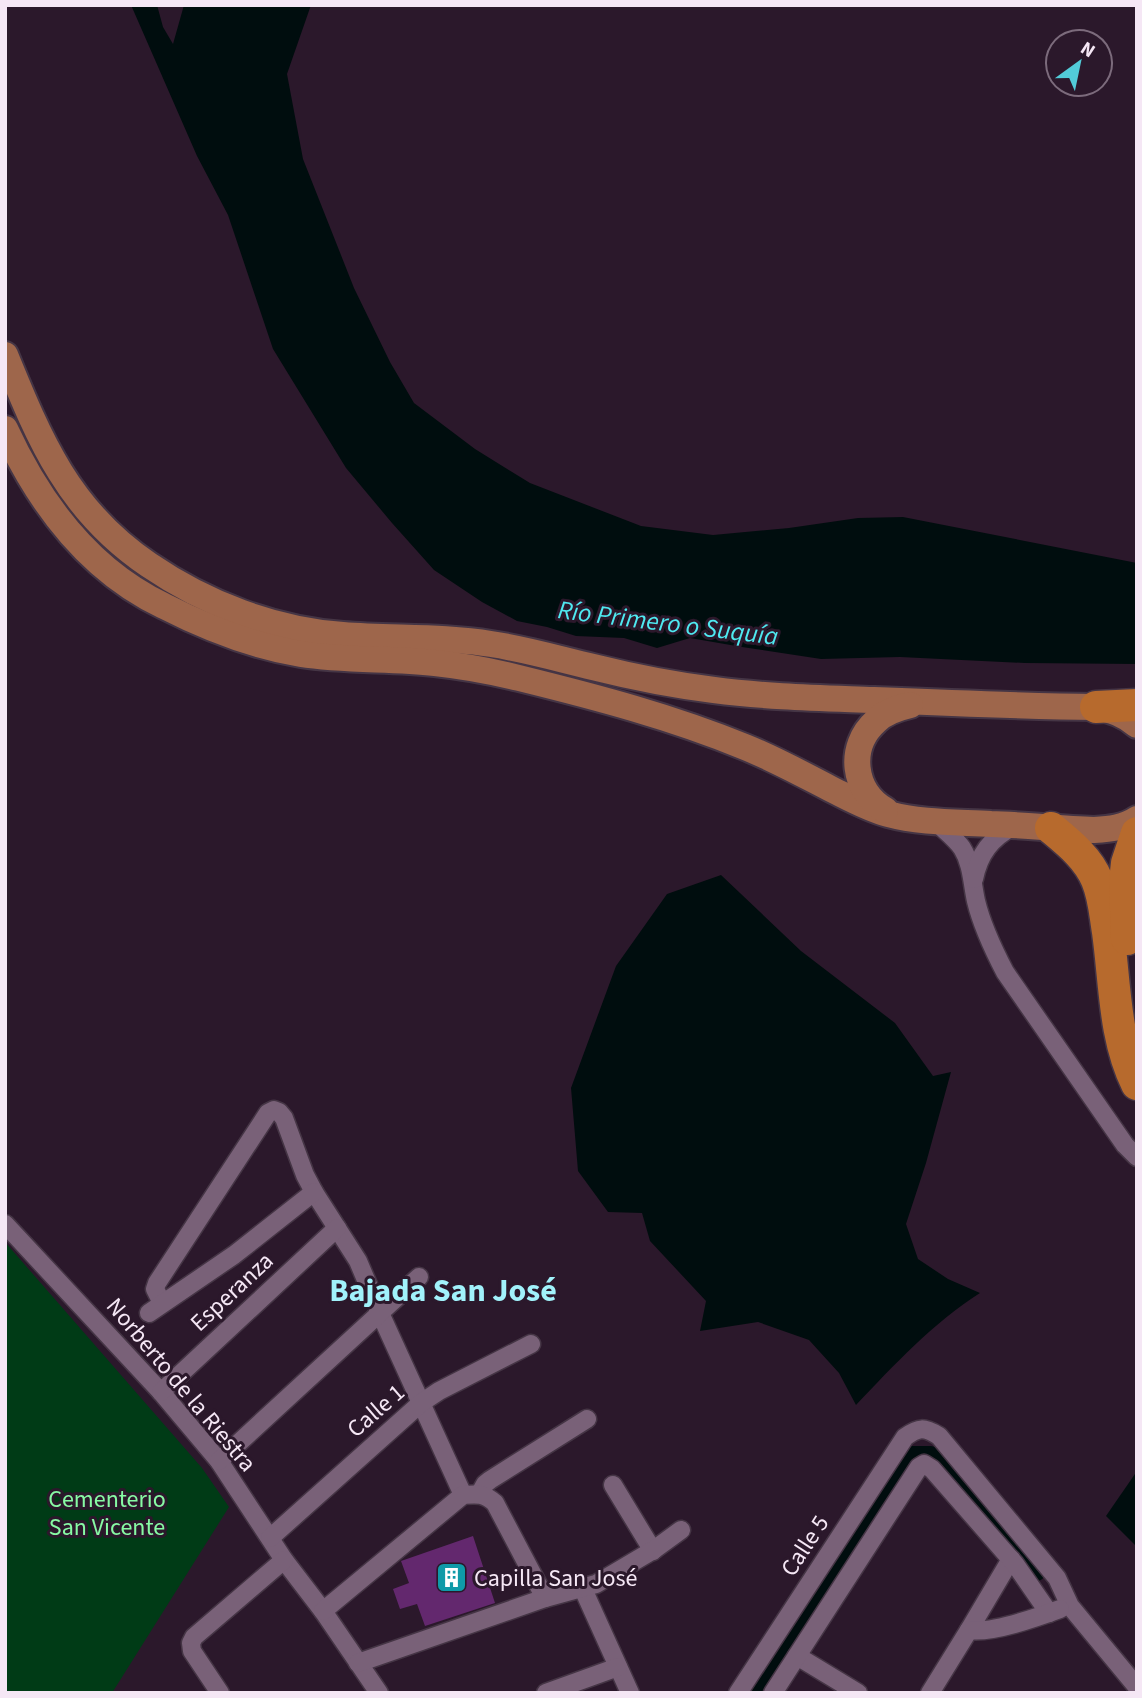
<svg xmlns="http://www.w3.org/2000/svg" width="1142" height="1698" font-family="'Source Sans 3',sans-serif">
	<style>
		.green { fill: #003b16 }
		.water { fill: #000d0e }
		.lines { fill: none; stroke-linecap: round; stroke-linejoin: round }
		.canal { stroke: #000d0e; stroke-width: 16 }
		.building { fill: #63286e }
		.minor-casing { stroke: #453545; stroke-width: 21 }
		.primary-casing { stroke: #453545; stroke-width: 30 }
		.motorway-casing { stroke: #453545; stroke-width: 35 }
		.minor { stroke: #796178; stroke-width: 18 }
		.primary { stroke: #9e664b; stroke-width: 26 }
		.motorway { stroke: #b76a2d; stroke-width: 32 }
		.labels { text-anchor: middle; dominant-baseline: central; stroke-width: 6; stroke-linejoin: round; paint-order: stroke }
		.street-label { font-size: 24px; fill: #f5e7f5; stroke: #2b182b }
		.park-label { font-size: 24px; fill: #87faa4; stroke: #2b182b }
		.poi-label { font-size: 24px; fill: #f5e7f5; stroke: #2b182b; text-anchor: start }
		.water-label { font-size: 26px; font-style: italic; fill: #4fe9f1; stroke: #2b182b }
		.district-label { font-size: 32px; font-weight: bold; fill: #a1f2fb; stroke: #2b182b }
	</style>
	<rect width="100%" height="100%" fill="#2b182b"/>
	<polygon class="green" points="5,1242 202,1468 229,1507 112,1693 5,1693"/>
	<g class="water">
		<polygon points="131,5 157,5 163,27 173,44 184,5 311,5 287,74 303,159 354,288 390,362 414,403 475,449 530,483 641,526 713,535 789,528 858,518 903,517 1137,563 1137,664 1025,663 900,657 821,659 742,647 690,638 657,648 624,638 576,636 547,627 517,621 482,602 434,570 392,523 346,468 273,349 228,215 197,156"/>
		<path d="M 721,875 L 801,951 L 895,1023 L 933,1076 L 951,1072 L 926,1163 L 906,1224 L 918,1259 L 948,1279 L 980,1293 C 933,1323 894,1365 856,1405 L 839,1373 L 809,1340 L 758,1322 L 700,1331 L 706,1301 L 650,1241 L 642,1213 L 608,1212 L 578,1171 L 571,1088 L 616,966 L 667,894 Z"/>
		<polygon points="1137,1471 1137,1547 1106,1516"/>
	</g>
	<g class="lines">
		<polyline class="canal" points="759,1693 912,1454 931,1454 1037,1573"/>
	</g>
	<polygon class="building" points="473,1536 495,1603 425,1626 417,1604 400,1609 393,1589 409,1583 401,1561"/>
	<g class="lines">
		<defs>
			<g id="minor">
				<path d="M 935,821 C 944,830 955,838 962,848 C 972,864 972,883 976,901 C 982,926 993,949 1005,972 L 1125,1145 L 1137,1157"/>
				<path d="M 974,879 C 979,854 991,838 1014,826"/>
				<polyline points="5,1224 161,1392 219,1461 284,1560 323,1611 379,1693"/>
				<polyline points="162,1303 155,1289 157,1283 268,1113 274,1110 279,1112 284,1118 305,1175 314,1192 358,1261 380,1313 463,1495"/>
				<polyline points="149,1313 234,1255 314,1192"/>
				<polyline points="161,1392 337,1228"/>
				<polyline points="219,1461 419,1277"/>
				<polyline points="613,1485 653,1551"/>
				<polyline points="480,1493 485,1484 490,1480 587,1419"/>
				<polyline points="270,1538 421,1403 439,1391 531,1344"/>
				<polyline points="583,1589 630,1693"/>
				<path d="M 323,1611 L 463,1495 C 477,1494 484,1493 495,1503 L 545,1598"/>
				<polyline points="969,1630 1011,1559"/>
				<polyline points="797,1656 858,1693"/>
				<polyline points="358,1663 545,1598 596,1584 655,1549 681,1530"/>
				<polyline points="220,1693 192,1651 191,1643 194,1637 284,1560"/>
				<polyline points="546,1693 618,1667"/>
				<path d="M 738,1693 L 905,1437 C 919,1427 924,1427 939,1436 L 1057,1578 L 1070,1606 L 1137,1687"/>
				<polyline points="773,1693 919,1467 924,1464 932,1469 1015,1564 1049,1613"/>
				<path d="M 930,1693 L 969,1630 C 991,1634 1038,1617 1060,1609"/>
			</g>
			<g id="primary">
				<path d="M 5,355 C 40,441 69,511 149,565 C 206,604 274,630 343,635 C 392,639 442,636 491,644 C 525,649 559,659 593,667 C 633,677 674,685 714,690 C 767,697 821,698 874,700 C 948,703 1022,706 1096,707 C 1112,710 1124,714 1137,725"/>
				<path d="M 5,429 C 39,503 88,570 164,606 C 207,628 253,646 301,654 C 345,661 391,658 435,663 C 463,666 491,671 519,678 C 596,697 672,717 745,747 C 775,759 804,775 833,790 C 851,799 869,809 888,814 C 921,823 957,822 991,824 C 1025,825 1060,829 1094,830 C 1109,829 1124,828 1137,819"/>
				<path d="M 885,810 C 853,791 847,747 876,721 C 885,712 897,708 910,705"/>
			</g>
			<g id="motorway">
				<polyline points="1096,707 1137,705"/>
				<path d="M 1051,828 C 1069,843 1088,858 1097,880 C 1104,896 1105,914 1108,932 C 1115,982 1114,1038 1137,1084"/>
				<polyline points="1127,939 1125,881 1127,863 1137,833"/>
			</g>
		</defs>
		<use href="#minor" class="minor-casing"/>
		<use href="#primary" class="primary-casing"/>
		<use href="#motorway" class="motorway-casing"/>
		<use href="#minor" class="minor"/>
		<use href="#primary" class="primary"/>
		<use href="#motorway" class="motorway"/>
	</g>
	<defs>
		<symbol id="building-square" viewBox="-11 -11 22 22"><rect x="-9" y="-9" width="18" height="18" rx="4" fill="#0f9aa8" stroke="#2b182b"/><path d="M-4-6H4V6H1V3H-1V6H-4ZM-2.5-4.3h1.7v1.8h-1.7ZM.8-4.3h1.7v1.8H.8ZM-2.5-1h1.7V.8h-1.7ZM.8-1h1.7V.8H.8Z" fill="#fff"/></symbol>
	</defs>
	<g fill-rule="evenodd">
		<use href="#building-square" x="434" y="1560" width="35" height="35"/>
	</g>
	<g class="labels">
		<g class="street-label">
			<text transform="translate(232 1292) rotate(-43)">Esperanza</text>
			<text transform="translate(181 1385) rotate(50)">Norberto de la Riestra</text>
			<text transform="translate(376 1411) rotate(-41)">Calle 1</text>
			<text transform="translate(805 1546) rotate(-57)">Calle 5</text>
		</g>
		<g class="park-label">
			<text x="107" y="1499">Cementerio<tspan x="107" dy="28">San Vicente</tspan></text>
		</g>
		<g class="poi-label">
			<text x="474" y="1578">Capilla San José</text>
		</g>
		<g class="water-label">
			<text transform="translate(668 623) rotate(7)">Río Primero o Suquía</text>
		</g>
		<g class="district-label">
			<text x="443" y="1291">Bajada San José</text>
		</g>
	</g>
	<rect width="1142" height="1698" fill="none" stroke="#f5e7f5" stroke-width="14"/>
	<g transform="translate(1079 63) rotate(33)"><circle r="33" fill="#2b182b" stroke="#7c6b7c" stroke-width="2"/>
	<path d="M0-5L12 26L0 18L-12 26Z" fill="#52cbd8"/>
	<text y="-10" font-size="19" font-weight="bold" text-anchor="middle" fill="#f5e7f5">N</text>
	</g>
</svg>
